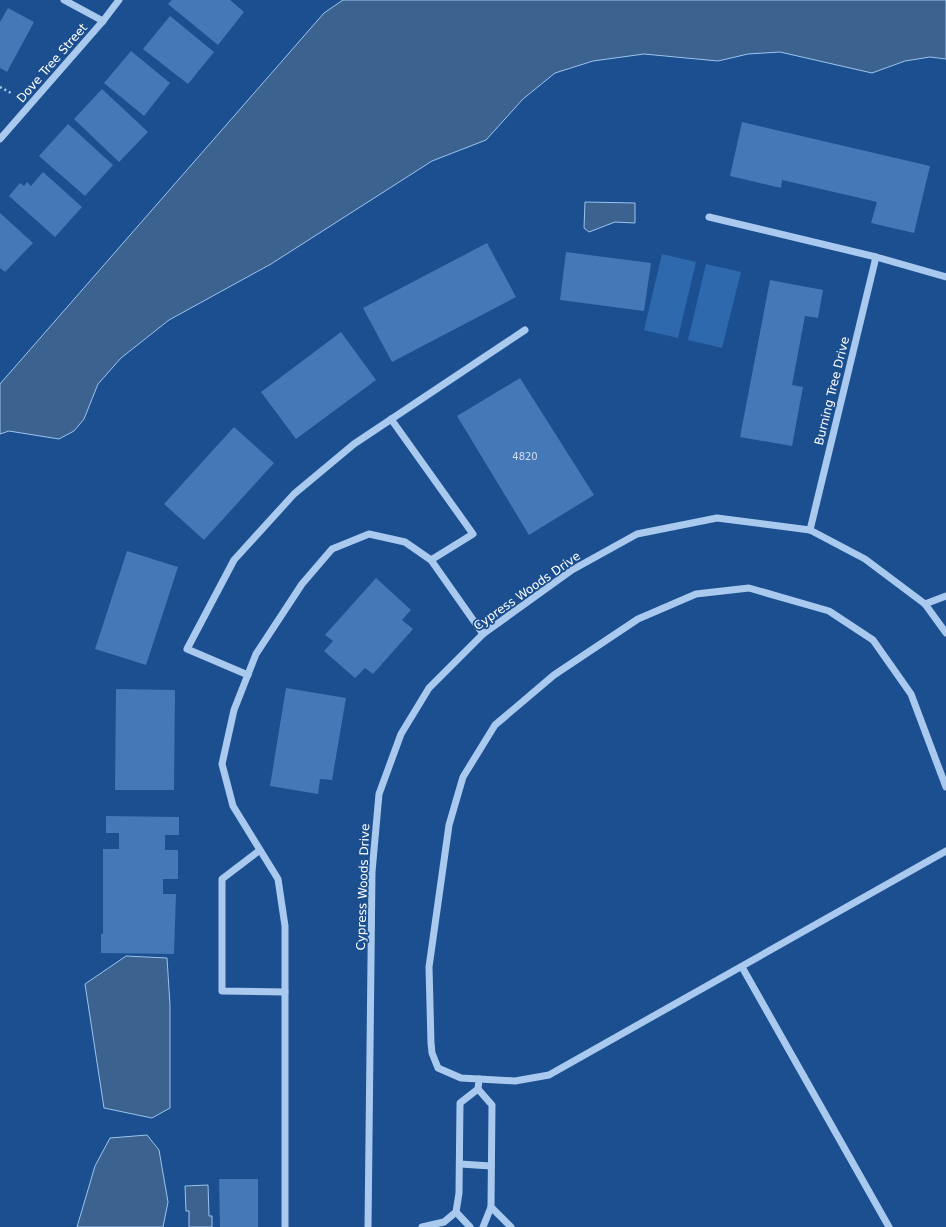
<svg xmlns="http://www.w3.org/2000/svg" width="946" height="1227" font-family="'DejaVu Sans',sans-serif">
	<style>
		.green { fill: #2e69ad }
		.water { fill: #3c6290; stroke: #9cc4f0 }
		.building { fill: #4478b7 }
		.lines { fill: none; stroke-linecap: round; stroke-linejoin: round }
		.path { stroke: #a9c9ee; stroke-width: 2.5; stroke-dasharray: 2 3; stroke-linecap: butt }
		.minor { stroke: #a9c9ee; stroke-width: 7 }
		.labels { text-anchor: middle; dominant-baseline: central; stroke-width: 3.5; stroke-linejoin: round; paint-order: stroke }
		.number-label { font-size: 10px; fill: #d0dded }
		.street-label { font-size: 12px; fill: #fff; stroke: #1b4f8f }
	</style>
	<rect width="100%" height="100%" fill="#1b4f8f"/>
	<g class="green">
		<polygon points="662,254 696,262 678,338 644,330"/>
		<polygon points="706,264 741,272 722,348 688,340"/>
	</g>
	<g class="water">
		<polygon points="343,0 946,0 946,59 930,57 905,61 872,73 780,52 748,54 718,61 644,54 593,61 555,73 523,99 486,140 432,161 271,264 169,320 121,358 98,384 84,419 74,431 59,439 9,431 0,434 0,384 324,13"/>
		<polygon points="585,202 635,203 635,223 615,222 589,232 584,228"/>
		<polygon points="126,956 167,958 170,1005 170,1108 152,1118 104,1108 85,984"/>
		<polygon points="147,1135 159,1150 168,1202 163,1227 77,1227 95,1166 110,1138"/>
		<polygon points="208,1185 209,1216 212,1216 212,1227 189,1227 189,1211 186,1211 185,1186"/>
	</g>
	<g class="building">
		<polygon points="172,0 230,0 244,12 218,45 168,4"/>
		<polygon points="8,8 34,22 7,72 0,68 0,22"/>
		<polygon points="170,16 214,52 188,84 143,49"/>
		<polygon points="131,51 170,83 144,116 104,83"/>
		<polygon points="102,89 148,132 119,162 74,119"/>
		<polygon points="742,122 930,166 914,233 871,223 877,202 782,180 781,188 730,176"/>
		<polygon points="68,124 113,165 85,196 39,156"/>
		<polygon points="43,172 82,207 55,237 9,196 20,183 24,186 27,182 31,186"/>
		<polygon points="0,213 33,243 5,272 0,268"/>
		<polygon points="487,243 516,297 392,362 363,308"/>
		<polygon points="566,252 651,263 644,311 560,300"/>
		<polygon points="770,280 823,290 818,318 805,316 792,385 803,387 792,446 740,437"/>
		<polygon points="341,332 376,380 296,439 261,392"/>
		<polygon points="520,378 594,495 529,535 457,416"/>
		<polygon points="234,427 274,463 204,540 164,504"/>
		<polygon points="127,551 178,567 146,665 95,649"/>
		<polygon points="376,578 411,610 402,620 413,629 373,674 365,668 355,678 324,651 333,641 325,635"/>
		<polygon points="286,688 346,698 332,780 320,779 318,794 270,786"/>
		<polygon points="116,689 175,690 174,790 115,790"/>
		<polygon points="106,816 179,817 179,835 165,835 165,850 178,850 178,879 163,879 163,894 176,894 174,954 101,953 101,934 103,934 103,849 119,849 119,833 106,833"/>
		<polygon points="219,1179 258,1179 258,1227 220,1227"/>
	</g>
	<g class="lines">
		<polyline class="path" points="0,87 11,93"/>
		<g class="minor">
			<polyline points="64,0 103,21"/>
			<polyline points="0,139 103,21 119,0"/>
			<polyline points="709,217 876,257 946,277"/>
			<polyline points="391,419 473,534 431,560"/>
			<polyline points="810,530 876,257"/>
			<polyline points="925,604 946,596"/>
			<polyline points="248,675 187,649 234,560 294,494 354,444 525,330"/>
			<polyline points="260,850 222,879 222,991 285,992"/>
			<polyline points="742,967 889,1227"/>
			<polyline points="479,1079 515,1081 549,1075 946,851"/>
			<polyline points="460,1164 491,1166"/>
			<polyline points="491,1207 511,1227"/>
			<polyline points="456,1212 470,1227"/>
			<polyline points="285,1227 285,926 278,879 233,806 222,764 234,710 256,654 302,584 332,549 369,534 405,542 431,560 483,634"/>
			<polyline points="368,1227 372,872 379,794 401,734 429,688 483,634 572,570 637,534 717,518 810,530 865,559 925,604 946,633"/>
			<polyline points="422,1227 444,1222 456,1212 459,1193 460,1103 478,1089"/>
			<polyline points="483,1227 491,1207 492,1105 478,1089 479,1079 461,1078 438,1068 432,1053 431,1043 429,967 449,825 463,777 495,725 554,675 638,619 696,594 749,588 829,611 873,640 911,694 946,787"/>
		</g>
	</g>
	<g class="labels">
		<g class="number-label">
			<text x="525" y="456">4820</text>
		</g>
		<g class="street-label">
			<text transform="translate(52 63) rotate(-49)">Dove Tree Street</text>
			<text transform="translate(832 391) rotate(-76)">Burning Tree Drive</text>
			<text transform="translate(527 591) rotate(-35)">Cypress Woods Drive</text>
			<text transform="translate(363 887) rotate(-88)">Cypress Woods Drive</text>
		</g>
	</g>
</svg>
